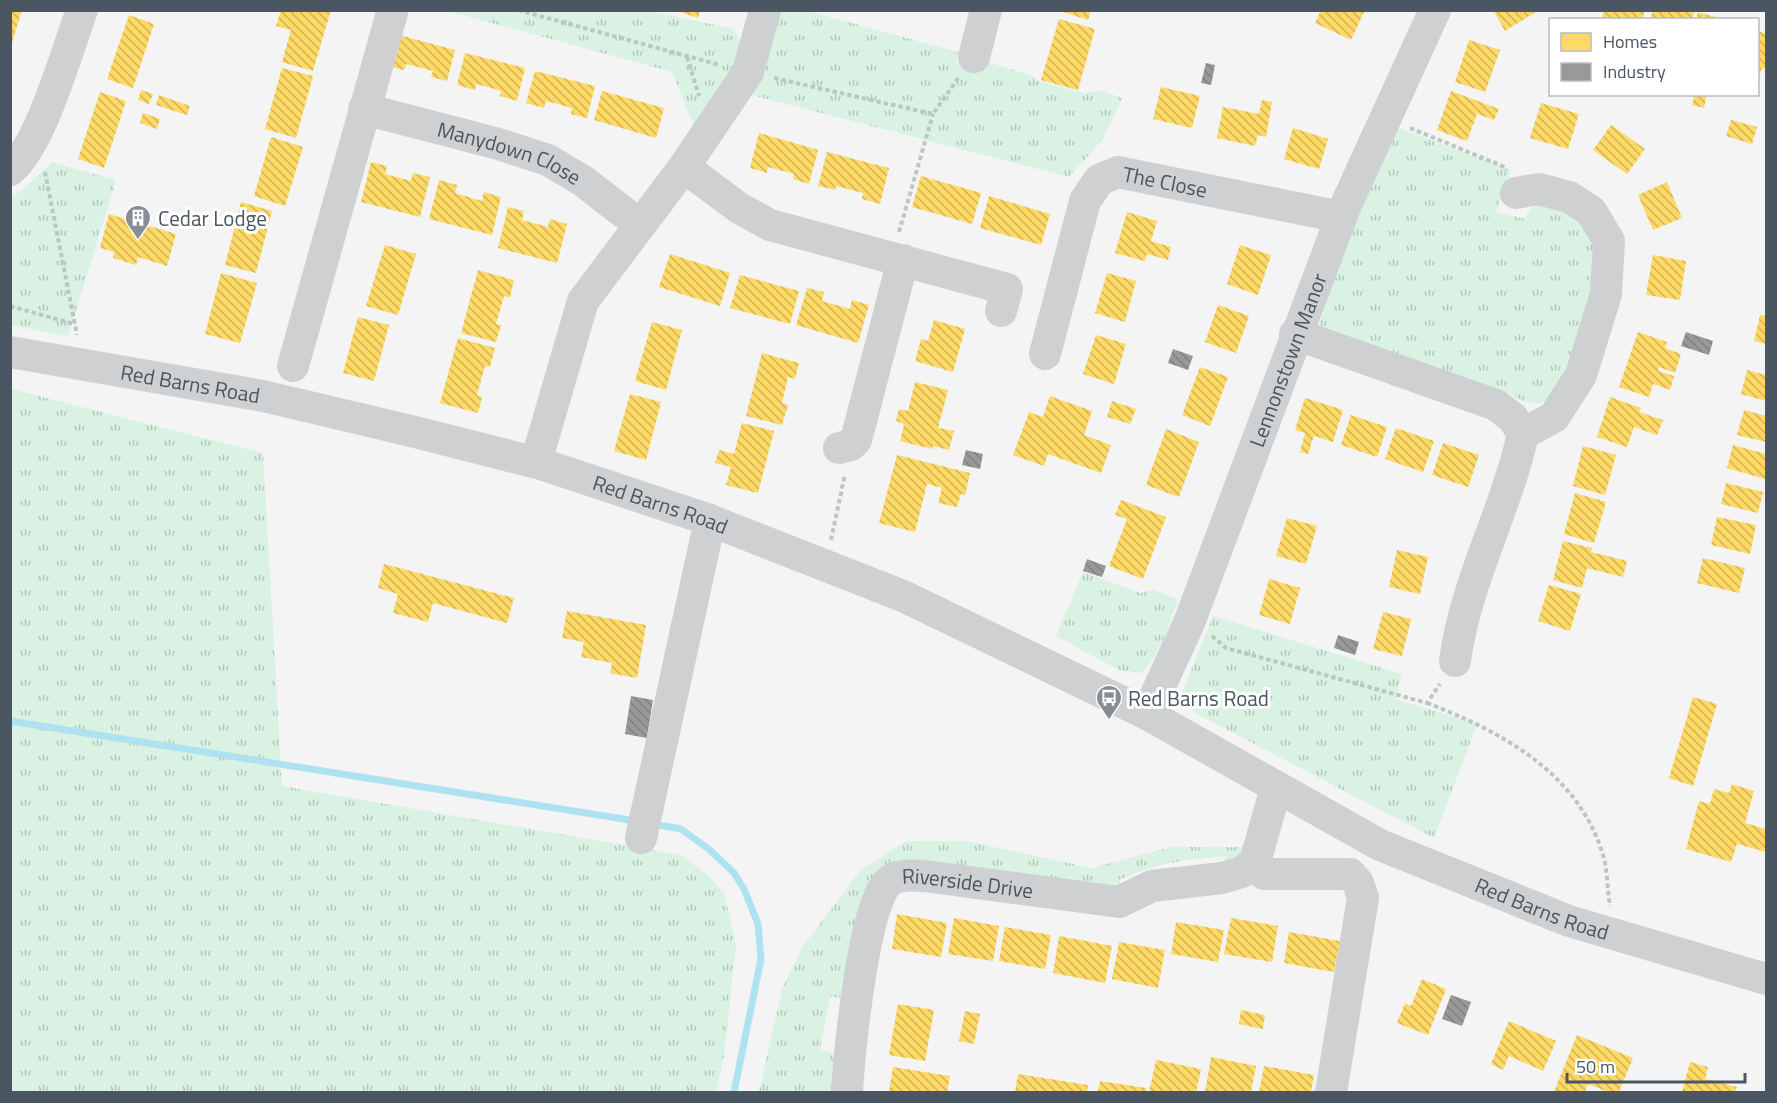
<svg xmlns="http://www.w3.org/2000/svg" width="1777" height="1103" font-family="'Titillium Web',sans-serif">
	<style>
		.grass { fill: url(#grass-tufts) }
		.homes { fill: url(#homes-back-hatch) }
		.industry { fill: url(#industry-back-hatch) }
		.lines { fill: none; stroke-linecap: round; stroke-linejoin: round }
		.stream { stroke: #aee2f0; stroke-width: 7 }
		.path { stroke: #bcc7c4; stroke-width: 4; stroke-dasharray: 4.5 3; stroke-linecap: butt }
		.minor { stroke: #ced0d2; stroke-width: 32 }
		.labels { text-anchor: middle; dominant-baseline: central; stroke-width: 6; stroke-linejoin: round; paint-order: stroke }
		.street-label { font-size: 21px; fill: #4a5661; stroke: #fff }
		.poi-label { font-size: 21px; fill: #4a5661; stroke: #fff; text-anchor: start }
	</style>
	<defs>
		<pattern id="grass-tufts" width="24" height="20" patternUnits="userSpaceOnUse" patternTransform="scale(1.5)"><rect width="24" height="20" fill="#d9f2e3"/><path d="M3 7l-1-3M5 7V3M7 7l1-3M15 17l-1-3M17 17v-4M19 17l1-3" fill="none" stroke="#b2c7bb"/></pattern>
		<pattern id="homes-back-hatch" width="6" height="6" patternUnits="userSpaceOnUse" patternTransform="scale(1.5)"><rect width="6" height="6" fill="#ffd966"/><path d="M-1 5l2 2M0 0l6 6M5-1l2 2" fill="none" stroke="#d0b357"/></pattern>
		<pattern id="industry-back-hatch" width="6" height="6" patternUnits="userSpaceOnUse" patternTransform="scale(1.5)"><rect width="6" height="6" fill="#999"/><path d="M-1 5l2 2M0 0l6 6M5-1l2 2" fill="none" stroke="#7f8080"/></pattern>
	</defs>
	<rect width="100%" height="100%" fill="#f4f4f4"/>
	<g class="grass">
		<polygon points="804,10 958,52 956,64 979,68 982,60 1033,76 1038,81 1085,93 1103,91 1122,98 1103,139 1069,177 751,95 777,11"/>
		<polygon points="448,11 649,11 734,29 743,46 733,77 695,128 672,72"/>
		<polygon points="1399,128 1511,170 1496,212 1525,219 1530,209 1541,203 1560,204 1589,224 1599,259 1575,353 1560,383 1549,398 1538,404 1523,401 1510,394 1317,331 1324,312 1317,309 1338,254"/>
		<polygon points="52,162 116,180 68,337 11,325 11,197 22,190"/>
		<polygon points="11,389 263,453 282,786 681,855 709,876 724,893 736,945 724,1056 716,1092 11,1092"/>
		<path d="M 1083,572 L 1141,593 L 1153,590 L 1178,599 C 1168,626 1162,652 1142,673 L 1119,670 L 1056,636 Z"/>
		<polygon points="1213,616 1402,674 1396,699 1477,724 1434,838 1195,713 1181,695"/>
		<path d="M 906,841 L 966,841 L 1092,868 L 1171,847 L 1246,847 L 1229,867 L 1224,868 L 1225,856 C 1181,861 1161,861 1119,880 L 1123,890 L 887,870 L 847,998 L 830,997 L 820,1049 L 836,1054 L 838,1092 L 759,1092 L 782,989 L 803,946 L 860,871 Z"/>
	</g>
	<g class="homes">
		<polygon points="10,10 22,10 11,46 10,46"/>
		<polygon points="281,10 331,10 313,71 282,62 291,30 276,26"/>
		<polygon points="674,10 700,10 698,18"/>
		<polygon points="1057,10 1091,10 1088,20"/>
		<polygon points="1321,10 1365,10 1351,40 1315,23"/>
		<polygon points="1493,10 1539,10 1505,31"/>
		<polygon points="1604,10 1645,10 1642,20 1609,20 1602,17"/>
		<polygon points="1653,10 1695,10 1692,20 1650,20"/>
		<polygon points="1698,12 1723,19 1723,20 1696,20"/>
		<polygon points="129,15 154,24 133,88 107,79"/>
		<polygon points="1059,19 1095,29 1078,90 1041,80"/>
		<polygon points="1758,31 1766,34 1766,69 1762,68 1758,80"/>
		<polygon points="395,34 455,50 447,81 431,77 433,71 406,64 404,70 386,66"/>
		<polygon points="1469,40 1500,50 1485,92 1455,82"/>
		<polygon points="465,53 525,68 517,101 500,96 501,91 488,87 476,84 475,90 457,85"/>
		<polygon points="282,68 313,76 296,138 265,129"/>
		<polygon points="535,71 595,86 587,118 571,114 572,108 546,101 544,108 526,103"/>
		<polygon points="1161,87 1200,96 1192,128 1153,119"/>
		<polygon points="141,90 153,94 149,104 138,100"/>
		<polygon points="602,91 664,108 656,138 594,120"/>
		<polygon points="1451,91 1499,109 1494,120 1477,114 1467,141 1437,130"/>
		<polygon points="100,92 126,101 104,168 78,159"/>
		<polygon points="1695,94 1707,94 1704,108 1692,105"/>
		<polygon points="159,95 190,106 187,115 156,105"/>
		<polygon points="1262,100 1272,102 1266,137 1258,135 1255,146 1217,138 1223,107 1259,114"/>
		<polygon points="1541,103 1579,114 1568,149 1530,138"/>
		<polygon points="143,113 160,119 157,129 140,123"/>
		<polygon points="1731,120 1757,127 1752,144 1726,136"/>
		<polygon points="1611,125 1645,149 1627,174 1593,150"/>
		<polygon points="1293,128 1328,139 1319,169 1284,159"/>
		<polygon points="759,133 818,150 809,184 793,179 794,174 768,167 767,173 750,168"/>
		<polygon points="271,137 303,147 285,206 254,196"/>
		<polygon points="827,152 889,168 880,204 862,199 863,193 836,186 835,190 818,186"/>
		<polygon points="371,162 387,166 385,174 411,181 413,173 430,177 420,217 361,202"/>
		<polygon points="921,176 981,193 972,224 912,207"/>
		<polygon points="439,180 457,185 455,193 482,201 484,192 501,197 492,235 429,219"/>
		<polygon points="1667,182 1682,218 1653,230 1638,195"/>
		<polygon points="989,196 1050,214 1041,245 980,228"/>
		<polygon points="241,202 272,211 256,273 225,265"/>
		<polygon points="508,207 524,211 522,220 548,227 550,219 567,224 557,263 498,248"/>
		<polygon points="1127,212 1157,221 1151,241 1171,247 1168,260 1147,254 1145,261 1115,253"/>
		<polygon points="109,214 176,234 167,266 138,257 136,265 113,258 114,252 100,248"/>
		<polygon points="385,245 416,254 398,315 366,306"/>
		<polygon points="1240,245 1271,255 1258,295 1227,284"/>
		<polygon points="670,254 730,273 720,306 659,287"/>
		<polygon points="1653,255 1686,261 1680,300 1646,295"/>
		<polygon points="478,270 514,280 510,298 504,296 496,324 501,325 496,342 461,333"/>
		<polygon points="221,273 257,283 240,343 205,334"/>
		<polygon points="1107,273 1136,281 1125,322 1095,313"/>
		<polygon points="740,275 799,291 790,324 730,308"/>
		<polygon points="807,288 824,292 822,301 850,309 852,300 869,305 858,343 796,325"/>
		<polygon points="1218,305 1249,316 1236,353 1205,342"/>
		<polygon points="1760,315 1766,316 1766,344 1754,341"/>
		<polygon points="358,317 389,325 374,381 343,373"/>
		<polygon points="934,320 965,329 953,372 915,361 921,339 928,341"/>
		<polygon points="652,322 682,330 666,390 635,381"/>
		<polygon points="1638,332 1667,342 1665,348 1681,354 1675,373 1659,367 1658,371 1674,376 1670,390 1653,384 1649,397 1619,387"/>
		<polygon points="1096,335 1126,344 1114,384 1083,374"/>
		<polygon points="458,338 495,348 490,367 485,366 477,395 482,397 478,413 440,403"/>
		<polygon points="762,353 799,363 795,379 788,377 782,403 788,405 782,425 746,416"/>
		<polygon points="1200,367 1228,377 1210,426 1182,415"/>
		<polygon points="1747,370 1766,375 1766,401 1741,394"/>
		<polygon points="915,382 948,390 938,428 954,431 949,450 933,446 932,449 900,441 904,424 896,421 899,409 908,411"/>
		<polygon points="630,394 661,402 646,460 614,451"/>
		<polygon points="1050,396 1092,411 1084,435 1111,445 1101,473 1048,454 1044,466 1013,455 1029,412 1043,417"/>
		<polygon points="1610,397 1641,408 1639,412 1663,420 1657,435 1634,427 1627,447 1597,437"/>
		<polygon points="1305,398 1343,410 1333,442 1314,436 1308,454 1300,452 1305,433 1295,430"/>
		<polygon points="1112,401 1136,409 1130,424 1107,417"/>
		<polygon points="1744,410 1766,416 1766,442 1737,435"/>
		<polygon points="1351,415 1387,427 1377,457 1341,445"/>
		<polygon points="742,423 774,431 758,493 726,485 731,467 715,463 719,450 734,454"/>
		<polygon points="1396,428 1434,441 1423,472 1385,459"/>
		<polygon points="1166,429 1199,442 1179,497 1146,485"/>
		<polygon points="1443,443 1479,455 1468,487 1432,475"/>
		<polygon points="1733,445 1766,454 1765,479 1727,468"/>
		<polygon points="1583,446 1616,455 1605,495 1573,486"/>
		<polygon points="897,455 970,473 965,495 961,494 957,507 938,503 942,488 927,484 915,532 879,523"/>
		<polygon points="1726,483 1763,492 1758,513 1721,504"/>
		<polygon points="1575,493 1606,502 1594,543 1564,534"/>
		<polygon points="1121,500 1166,517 1143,579 1109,566 1127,519 1115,515"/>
		<polygon points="1717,517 1756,525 1750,554 1711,545"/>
		<polygon points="1287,518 1317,526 1306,564 1276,556"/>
		<polygon points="1563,541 1592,548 1591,552 1627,561 1623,577 1587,568 1582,588 1553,580"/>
		<polygon points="1397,550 1428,557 1420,594 1389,587"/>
		<polygon points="1703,558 1745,568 1739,593 1697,583"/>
		<polygon points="384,564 514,598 507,623 433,603 428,622 393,613 398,594 378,588"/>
		<polygon points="1269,579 1300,588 1290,624 1259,615"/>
		<polygon points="1549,585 1581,594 1570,631 1538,621"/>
		<polygon points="567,611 646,625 637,678 610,673 612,663 581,657 584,642 562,638"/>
		<polygon points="1383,612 1411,619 1402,656 1373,649"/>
		<polygon points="1693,697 1717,704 1693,786 1669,778"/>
		<polygon points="1732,784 1754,791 1745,823 1766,829 1766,852 1737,844 1731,862 1686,849 1699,801 1710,804 1714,789 1729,793"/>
		<polygon points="897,914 947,923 941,957 892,949"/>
		<polygon points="954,918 999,926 993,961 948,954"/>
		<polygon points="1231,918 1278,926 1272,962 1224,954"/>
		<polygon points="1176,922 1224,930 1218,962 1171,954"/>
		<polygon points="1005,927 1051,935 1045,969 999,961"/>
		<polygon points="1289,932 1340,941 1334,972 1284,963"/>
		<polygon points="1059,936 1112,946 1105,983 1053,973"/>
		<polygon points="1119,942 1165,950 1158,988 1112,979"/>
		<polygon points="1422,979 1446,989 1428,1035 1397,1023 1405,1003 1411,1006"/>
		<polygon points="898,1004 934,1010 925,1061 889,1055"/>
		<polygon points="1241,1010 1265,1015 1263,1029 1239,1024"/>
		<polygon points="965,1011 980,1014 974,1044 959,1041"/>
		<polygon points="1509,1021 1556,1041 1543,1071 1509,1056 1503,1070 1491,1064"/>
		<polygon points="1577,1035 1633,1058 1619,1092 1608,1092 1588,1084 1585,1092 1554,1092"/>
		<polygon points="1211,1057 1256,1066 1251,1092 1205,1092"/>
		<polygon points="1156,1060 1201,1069 1196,1092 1149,1092"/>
		<polygon points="1690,1062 1708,1067 1705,1079 1737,1087 1735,1092 1682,1092"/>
		<polygon points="1264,1066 1314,1075 1311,1092 1259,1092"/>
		<polygon points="893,1067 950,1076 947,1092 889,1092"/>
		<polygon points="1018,1074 1088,1085 1087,1092 1015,1092"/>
		<polygon points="1100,1081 1146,1088 1145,1092 1098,1092"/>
	</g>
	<g class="industry">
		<polygon points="1206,63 1215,65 1211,85 1201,83"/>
		<polygon points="1686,332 1713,341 1709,355 1681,346"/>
		<polygon points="1173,349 1193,356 1188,370 1168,363"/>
		<polygon points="966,450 983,454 980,469 962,465"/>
		<polygon points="1087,559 1106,566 1102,577 1083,571"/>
		<polygon points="1338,635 1359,642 1355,655 1334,648"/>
		<polygon points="631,696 653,700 647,738 625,734"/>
		<polygon points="1451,995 1471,1002 1462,1026 1442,1019"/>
	</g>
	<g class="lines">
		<g class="stream">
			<polyline points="10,721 636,821"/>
			<polyline points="653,824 681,829 710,850 734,873 744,889 758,924 761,959 734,1092"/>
		</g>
		<g class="path">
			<polyline points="518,10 720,65"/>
			<polyline points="687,57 699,96"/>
			<polyline points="774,78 933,114 959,77"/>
			<polyline points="1410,128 1505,167 1506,170"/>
			<polyline points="45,172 77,335"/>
			<polyline points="899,232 933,114"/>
			<polyline points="10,306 74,324"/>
			<polyline points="831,540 845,474"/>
			<polyline points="1212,636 1226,648 1427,703 1440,684"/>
			<path d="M 1427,703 C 1500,731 1577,772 1602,852 C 1608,869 1607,889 1610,906"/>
		</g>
		<g class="minor">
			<polyline points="974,57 986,10"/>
			<path id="s1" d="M 364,109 L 495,143 L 548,160 L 583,181 L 640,225"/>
			<polyline points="684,167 739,208 770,225 1007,289 1001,311"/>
			<path d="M 10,170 C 41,146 67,50 82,10"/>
			<polyline points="1516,193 1539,189 1569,197 1591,211 1609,241 1606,294 1581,375 1554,417 1523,434"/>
			<path d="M 1295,334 L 1496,405 L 1513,418 L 1523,434 C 1506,511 1465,583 1455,661"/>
			<path id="s2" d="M 10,352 L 263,396 L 411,431 L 541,464 L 704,518 L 903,596 L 1081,682 L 1147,714 L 1380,845 L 1569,921 L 1766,979"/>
			<path id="s3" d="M 1045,354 L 1085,201 L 1099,180 L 1118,172 L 1341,217"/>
			<polyline points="293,366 392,13"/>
			<polyline points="839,448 851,445 856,440 903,260"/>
			<polyline points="536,462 583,301 684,167 748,72 765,10"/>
			<path id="s4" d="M 1147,714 L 1189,623 L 1345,207 L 1435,10"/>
			<polyline points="641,838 710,520"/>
			<polyline points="1255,862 1264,874 1350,874 1358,883 1363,898 1331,1092"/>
			<path id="s5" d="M 847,1092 C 849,1058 864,894 891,880 C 904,873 919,876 932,877 L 1119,902 L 1152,886 L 1222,878 L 1242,872 L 1255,862 L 1276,788"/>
		</g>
	</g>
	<defs>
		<symbol id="building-pin" viewBox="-11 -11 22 30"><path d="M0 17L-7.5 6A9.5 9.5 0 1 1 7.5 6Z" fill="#868d94" stroke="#fff"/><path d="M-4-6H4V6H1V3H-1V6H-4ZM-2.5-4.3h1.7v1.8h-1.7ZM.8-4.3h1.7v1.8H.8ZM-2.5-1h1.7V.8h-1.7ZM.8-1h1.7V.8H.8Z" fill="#fff"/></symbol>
		<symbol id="bus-pin" viewBox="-11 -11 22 30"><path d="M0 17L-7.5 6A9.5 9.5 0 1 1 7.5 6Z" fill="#868d94" stroke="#fff"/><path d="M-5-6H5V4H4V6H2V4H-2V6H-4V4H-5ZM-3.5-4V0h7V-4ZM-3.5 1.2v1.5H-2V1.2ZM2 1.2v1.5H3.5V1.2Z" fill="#fff"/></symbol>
	</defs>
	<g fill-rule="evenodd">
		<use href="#building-pin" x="123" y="203" width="30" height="40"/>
		<use href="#bus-pin" x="1094" y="683" width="30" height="40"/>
	</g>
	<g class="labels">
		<g class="street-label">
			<text stroke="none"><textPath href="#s1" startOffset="152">Manydown Close</textPath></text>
			<text stroke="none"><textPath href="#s3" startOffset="252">The Close</textPath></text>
			<text stroke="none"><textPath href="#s4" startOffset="381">Lennonstown Manor</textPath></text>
			<text stroke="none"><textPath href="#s2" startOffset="183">Red Barns Road</textPath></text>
			<text stroke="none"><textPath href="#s2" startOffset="669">Red Barns Road</textPath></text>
			<text stroke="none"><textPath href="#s5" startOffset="297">Riverside Drive</textPath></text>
			<text stroke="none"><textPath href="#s2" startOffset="1641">Red Barns Road</textPath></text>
		</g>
		<g class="poi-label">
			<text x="158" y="218">Cedar Lodge</text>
			<text x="1128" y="698">Red Barns Road</text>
		</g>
	</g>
	<rect width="1777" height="1103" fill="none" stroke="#4a5661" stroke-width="24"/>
	<rect x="1549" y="18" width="210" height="78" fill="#ffffff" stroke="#b7bbc0" stroke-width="1.5"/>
	<rect x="1561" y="33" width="30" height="18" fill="#ffd966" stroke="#b7bbc0" stroke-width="1.5"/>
	<text x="1603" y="48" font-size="18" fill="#4a5661">Homes</text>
	<rect x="1561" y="63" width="30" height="18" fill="#999999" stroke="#b7bbc0" stroke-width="1.5"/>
	<text x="1603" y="78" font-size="18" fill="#4a5661">Industry</text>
	<path d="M1567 1073v9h178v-9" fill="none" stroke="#4a5661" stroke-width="3"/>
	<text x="1576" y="1073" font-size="18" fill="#4a5661" stroke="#ffffff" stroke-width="4.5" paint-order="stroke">50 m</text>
</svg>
